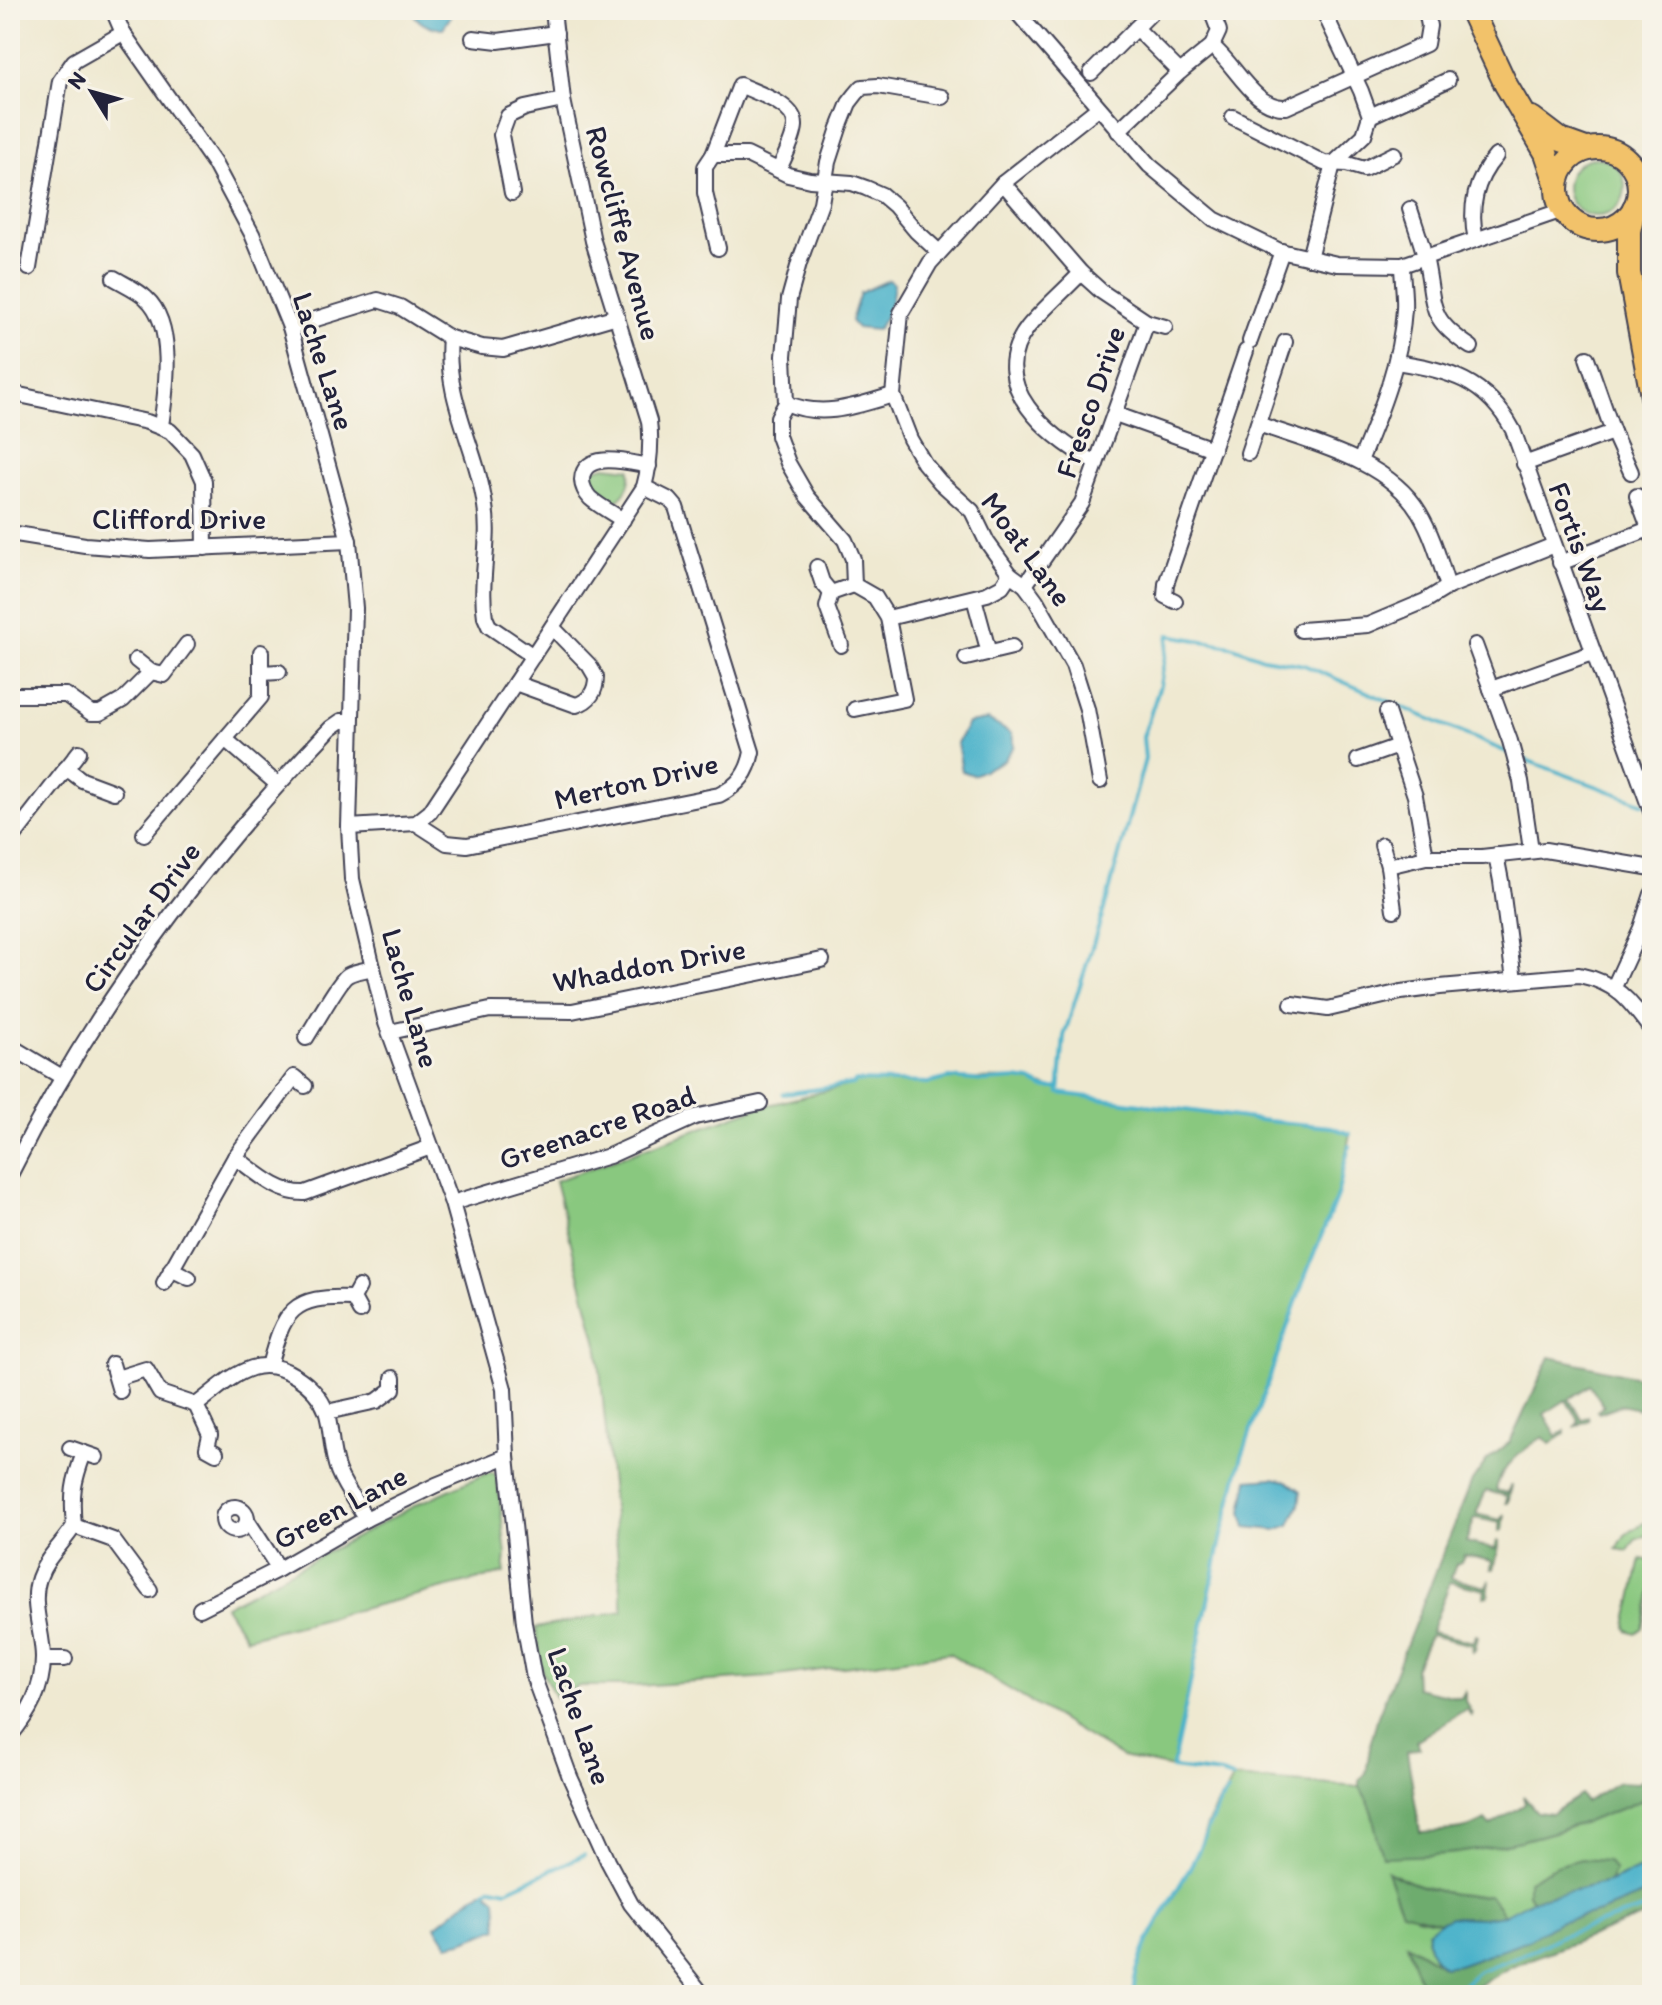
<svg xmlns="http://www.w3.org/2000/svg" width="1662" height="2005" font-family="Itim,sans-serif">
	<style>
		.green { fill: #89c87f; stroke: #56755d; stroke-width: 2 }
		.forest { fill: #6eac6e; stroke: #486754; stroke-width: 2 }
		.water { fill: #4bb2ca; stroke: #366a82; stroke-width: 2 }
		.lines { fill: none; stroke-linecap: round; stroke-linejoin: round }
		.stream { stroke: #4bb2ca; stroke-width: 4 }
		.minor-casing { stroke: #414052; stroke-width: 18 }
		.highway-casing { stroke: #414052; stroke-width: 26 }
		.minor { stroke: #fff; stroke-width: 14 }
		.highway { stroke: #f2c26a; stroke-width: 22 }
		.labels { text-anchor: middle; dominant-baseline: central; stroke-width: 6; stroke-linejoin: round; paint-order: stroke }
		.street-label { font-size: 30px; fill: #22223b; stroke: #f7f3e8 }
	</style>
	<rect width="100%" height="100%" fill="#f7f3e8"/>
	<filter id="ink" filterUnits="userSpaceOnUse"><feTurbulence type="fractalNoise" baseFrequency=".0125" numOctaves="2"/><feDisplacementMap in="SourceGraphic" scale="16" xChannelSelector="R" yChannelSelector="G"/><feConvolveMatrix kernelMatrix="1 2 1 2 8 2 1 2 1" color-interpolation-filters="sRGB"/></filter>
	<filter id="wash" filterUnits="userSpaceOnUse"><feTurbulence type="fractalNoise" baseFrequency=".006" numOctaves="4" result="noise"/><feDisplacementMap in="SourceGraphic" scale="32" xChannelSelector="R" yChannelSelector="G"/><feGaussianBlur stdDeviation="1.8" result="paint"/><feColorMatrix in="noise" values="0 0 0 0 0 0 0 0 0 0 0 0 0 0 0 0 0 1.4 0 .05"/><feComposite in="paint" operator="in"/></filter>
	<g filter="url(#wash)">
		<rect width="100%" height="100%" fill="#efe9d1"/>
		<g class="green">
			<circle cx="1596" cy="187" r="29"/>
			<path d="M 605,466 L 630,469 C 632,488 623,497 608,506 L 594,496 L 586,477 L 591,470 Z"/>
			<path d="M 950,1078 C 972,1080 993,1078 1015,1079 C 1032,1080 1043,1088 1059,1088 L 1059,1093 L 1267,1121 L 1331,1127 L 1350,1134 L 1337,1196 L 1303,1282 L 1242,1456 L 1221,1540 L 1172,1768 L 1122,1757 L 949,1653 L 769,1677 L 637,1686 L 579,1686 L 555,1697 L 542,1671 L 536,1628 L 623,1611 L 598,1348 L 555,1181 L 757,1108 L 853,1084 L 856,1081 L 929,1083 Z"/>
			<polygon points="493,1473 497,1477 506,1555 504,1573 246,1638 225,1606 420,1503 485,1474"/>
			<polygon points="1652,1518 1652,1533 1635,1540 1628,1551 1617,1549 1625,1535"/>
			<polygon points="1641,1559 1652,1561 1652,1585 1643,1628 1636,1633 1627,1630 1626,1626"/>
			<path d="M 1233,1778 L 1360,1787 L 1370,1805 L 1383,1857 L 1560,1831 L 1652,1796 L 1652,1864 L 1609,1882 L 1615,1870 L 1528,1893 L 1532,1900 L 1504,1915 L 1489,1895 C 1454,1898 1419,1888 1389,1871 L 1416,1917 L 1440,1922 L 1428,1931 L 1427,1942 L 1435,1961 L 1416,1949 L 1431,1995 L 1133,1995 C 1136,1943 1176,1902 1196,1856 C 1203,1841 1206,1824 1214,1810 C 1221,1798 1228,1791 1233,1778 Z"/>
		</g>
		<g class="forest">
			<path d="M 1550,1357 L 1652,1380 L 1652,1412 L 1621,1405 L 1599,1413 L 1597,1411 L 1604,1406 L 1590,1385 L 1569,1399 L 1582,1420 L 1588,1416 L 1589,1420 L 1574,1427 L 1579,1422 L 1566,1400 L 1544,1414 L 1557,1436 L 1565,1431 L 1565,1434 L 1550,1444 L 1543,1437 C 1525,1448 1499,1468 1496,1490 L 1508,1493 L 1510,1486 L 1512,1486 L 1508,1503 L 1506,1503 L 1507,1496 L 1486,1491 L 1476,1514 L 1501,1520 L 1505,1514 L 1503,1530 L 1499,1531 L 1501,1523 L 1475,1518 L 1466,1542 L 1495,1549 L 1497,1541 L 1500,1542 L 1494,1569 L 1491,1569 L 1492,1561 L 1464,1555 L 1461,1562 L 1456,1564 L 1451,1578 L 1486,1587 L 1490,1580 L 1488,1596 L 1484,1597 L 1485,1590 L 1450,1582 L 1431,1632 L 1474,1642 L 1476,1635 L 1478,1636 L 1475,1651 L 1472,1652 L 1473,1645 L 1430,1635 L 1415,1668 L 1416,1688 L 1461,1698 L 1465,1691 L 1465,1701 L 1472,1714 L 1471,1716 L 1466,1709 L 1416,1741 L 1420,1748 L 1407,1752 L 1420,1832 C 1443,1830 1464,1833 1485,1820 L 1490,1826 L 1525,1804 L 1523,1796 L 1537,1812 L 1551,1814 L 1581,1795 L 1585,1802 L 1618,1782 L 1637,1783 L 1652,1774 L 1652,1796 C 1590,1823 1524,1844 1457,1853 C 1432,1856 1407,1856 1382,1857 L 1370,1805 L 1360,1787 L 1360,1780 L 1366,1773 L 1371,1741 L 1378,1716 L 1472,1481 L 1487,1460 L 1510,1442 Z"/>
			<polygon points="1581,1859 1607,1861 1615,1870 1609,1882 1532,1900 1528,1893 1528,1881 1556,1866"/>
			<path d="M 1387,1871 C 1419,1888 1453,1898 1489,1895 L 1504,1915 L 1483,1918 L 1451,1917 L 1440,1922 L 1402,1912 Z"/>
			<polygon points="1652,1891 1652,1913 1512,1966 1463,1995 1425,1995 1407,1944 1444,1967 1458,1965 1528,1940 1558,1922 1600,1912"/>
		</g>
		<g class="water">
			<path d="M 411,10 L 452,10 L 451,16 L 443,28 C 429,29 418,23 411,10 Z"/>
			<path d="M 889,280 L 894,284 C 892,302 888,315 877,330 L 857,328 L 851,321 L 860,293 Z"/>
			<polygon points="988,720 1012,734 1014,746 1003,761 973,775 962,771 957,743 968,723"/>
			<polygon points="1273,1478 1287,1481 1301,1491 1299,1505 1290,1525 1276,1530 1246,1527 1242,1512 1248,1480"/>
			<path d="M 1652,1864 L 1652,1891 L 1600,1912 L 1558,1922 L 1528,1940 L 1458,1965 L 1444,1967 C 1432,1958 1426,1947 1428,1931 L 1440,1922 L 1450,1917 L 1483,1918 L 1504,1915 L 1532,1900 L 1609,1882 Z"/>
			<polygon points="486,1890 496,1899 498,1928 462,1942 448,1945 436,1926 472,1897"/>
		</g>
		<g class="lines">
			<g class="stream">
				<polyline points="1518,757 1644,804"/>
				<polyline points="783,1094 853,1084 856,1081 929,1083 950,1078 985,1081 1016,1079 1031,1081 1044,1088 1059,1088"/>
				<polyline points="1350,1134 1331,1127 1267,1121 1059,1093 1064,1036 1106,903 1145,759 1143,737 1160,685 1169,635 1231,646 1263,658 1304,665 1509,753"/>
				<polyline points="1233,1778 1221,1774 1172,1768 1221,1540 1242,1456 1303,1282 1337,1196 1349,1146"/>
				<polyline points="486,1890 493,1887 507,1890 584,1855"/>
				<path d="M 1133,1995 C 1136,1944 1173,1902 1195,1858 C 1208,1832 1210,1816 1228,1791"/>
				<polyline points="1451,1995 1479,1971 1536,1949 1561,1936 1652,1906"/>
			</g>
		</g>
	</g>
	<g filter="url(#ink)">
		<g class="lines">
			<defs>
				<g id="minor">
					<polyline points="113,10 123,33 214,163 252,234 290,327 349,541 355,608 349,827 352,879 386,1023 452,1203 504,1389 507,1456 524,1623 534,1678 570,1777 608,1861 631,1904 703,1995"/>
					<polyline points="1015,10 1149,165 1214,219 1280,251 1337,264 1402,265 1563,210"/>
					<polyline points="1136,28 1152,12"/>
					<polyline points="473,38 498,41 556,33"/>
					<path d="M 1212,46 C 1236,65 1254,109 1286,107 L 1426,44 L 1429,26 L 1426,10"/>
					<polyline points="1091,73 1136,28 1180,72"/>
					<polyline points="1098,108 1003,183 930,263 901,313 893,395 910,439 924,463 940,482 972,511 987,542 1010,574 1025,585 1036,600 1073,665 1087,709 1100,781"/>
					<polyline points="1370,116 1448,80"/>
					<polyline points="1233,117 1324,163 1347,164 1364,169 1394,154"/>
					<polyline points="1118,131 1180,72 1212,46 1219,31 1211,10"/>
					<polyline points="713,155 747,155 788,175 810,180 852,183 866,188 882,195 895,206 916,231 939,252"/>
					<polyline points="1635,171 1652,165"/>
					<polyline points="1003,183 1081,273 1102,292 1147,322 1082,503 1025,585"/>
					<polyline points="512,193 501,135 508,116 525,108 563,100"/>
					<path d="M 1410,209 C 1415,225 1421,241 1425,257 C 1436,305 1425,317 1471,347"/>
					<path d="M 1476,240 C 1469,209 1475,180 1496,156"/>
					<path d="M 718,248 L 705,193 L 705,167 L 713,155 L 740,85 C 756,93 796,104 795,126 C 794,140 784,157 779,170"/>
					<polyline points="1309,258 1333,164 1364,135 1370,116 1361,91 1323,10"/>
					<polyline points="29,268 60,81 74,61 123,33"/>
					<path d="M 1081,273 C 1064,291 1044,308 1028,327 C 983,385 1050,437 1096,463"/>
					<path d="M 114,278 C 124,284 138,290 146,298 C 176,325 166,391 161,426"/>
					<polyline points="1147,322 1165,327"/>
					<polyline points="290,327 378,300 400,307 450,338 482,347 503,349 617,316"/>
					<path d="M 450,338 C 444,400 477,447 485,506 C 491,543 479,580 485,617 L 489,626 L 533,656"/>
					<polyline points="1250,341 1282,251"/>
					<polyline points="1587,358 1613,432 1631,472"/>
					<path d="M 1396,362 C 1449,370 1486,380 1513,430 L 1652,814"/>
					<polyline points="10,393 147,422 170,431 192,454 204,481 205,548"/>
					<path d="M 786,403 C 822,419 856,406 893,395"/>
					<polyline points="1115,414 1213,449"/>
					<path d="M 1258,424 C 1311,443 1388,460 1419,512 C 1433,535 1440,562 1448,587"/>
					<polyline points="1248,453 1285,342"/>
					<path d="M 1360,461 C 1380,413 1401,362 1404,309 C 1405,295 1402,279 1402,265"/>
					<polyline points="1524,464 1613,432"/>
					<polyline points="1637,496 1652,536"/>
					<path d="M 623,520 C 612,513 599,506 590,498 C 586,494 582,486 582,480 C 583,449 631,463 649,466"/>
					<polyline points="10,533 85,545 150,550 349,541"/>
					<polyline points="1560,563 1649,529"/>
					<polyline points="817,567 822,582 831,593"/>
					<polyline points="974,598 989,653"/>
					<polyline points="1175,601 1165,596 1166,584 1246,351"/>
					<polyline points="888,618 987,594 1002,586 1010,574"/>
					<polyline points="1301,630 1368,625 1425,601 1448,587 1554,545"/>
					<polyline points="841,645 827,607 831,593 854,585"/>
					<polyline points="1475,645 1510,741 1521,781 1531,850"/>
					<polyline points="966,658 1012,647"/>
					<polyline points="136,660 151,672"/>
					<polyline points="262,673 279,672"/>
					<path d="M 515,683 L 576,705 C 590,701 596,691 596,677 L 589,665 L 552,627"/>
					<polyline points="1491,689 1592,653"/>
					<polyline points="10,695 66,695 91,713 100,713 123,700 151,672 164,675 187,644"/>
					<polyline points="855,709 904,699 888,618 875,597 854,585 853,559 845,540 807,496 788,463 778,436 778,417 786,403 784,356 789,299 799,263 821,203 828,162 839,128 849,103 856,94 862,87 878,86 942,97"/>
					<polyline points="1387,712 1415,796 1426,857"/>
					<polyline points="225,739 261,697 261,652"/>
					<polyline points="1358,760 1398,746"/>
					<polyline points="66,768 82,780 114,792"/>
					<path d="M 416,823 L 447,843 L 467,845 L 719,795 C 739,785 748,773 752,752 L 676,507 L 670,500 L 644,487"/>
					<path d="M 349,827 L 416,823 L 430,812 L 644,487 C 650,464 652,445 649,421 L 593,241 L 563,100 L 553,10"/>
					<polyline points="144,834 225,739 277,784"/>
					<polyline points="10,841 79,752"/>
					<polyline points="1382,845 1388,866 1394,910"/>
					<polyline points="1496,855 1501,881 1514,980"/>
					<polyline points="1388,866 1426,857 1482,857 1545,850 1652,868"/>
					<polyline points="1614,987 1641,928 1652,894"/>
					<path d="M 1292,1004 L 1328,1009 L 1401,992 L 1440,987 L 1579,975 C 1618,983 1630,1001 1652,1031"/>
					<polyline points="390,1032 490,1010 572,1011 822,960"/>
					<path d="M 306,1038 C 314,1026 340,979 348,975 C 355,971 365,970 373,968"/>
					<polyline points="10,1046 62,1077"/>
					<path d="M 235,1157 C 256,1172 278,1194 305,1193 L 431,1147"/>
					<path d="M 10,1175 C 92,1009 203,861 331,728 L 341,721 L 351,721"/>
					<polyline points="452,1203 609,1156 695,1117 760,1103"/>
					<polyline points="171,1269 189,1278"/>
					<polyline points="164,1283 235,1157 294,1077 305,1086"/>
					<polyline points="359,1287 353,1298 360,1311"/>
					<polyline points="112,1364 120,1391"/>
					<path d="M 269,1366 C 284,1311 291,1295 353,1298"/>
					<polyline points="117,1378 146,1369 160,1393 196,1405"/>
					<polyline points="327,1412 377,1401 393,1389 393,1378"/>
					<polyline points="70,1448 96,1457"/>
					<path d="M 216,1453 L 207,1448 L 210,1435 L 196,1405 C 214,1392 230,1375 252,1368 C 281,1359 316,1385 326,1411 C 332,1428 330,1450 338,1471 C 345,1488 357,1504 366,1519"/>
					<circle cx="235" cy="1519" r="12"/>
					<polyline points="247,1520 279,1569"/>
					<polyline points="74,1526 113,1540 150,1590"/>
					<polyline points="200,1609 279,1569 366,1519 436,1485 507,1456"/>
					<polyline points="43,1659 65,1659"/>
					<path d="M 10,1736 C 29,1713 43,1689 43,1658 C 43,1631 30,1604 39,1578 C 46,1557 63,1544 74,1526 C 71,1495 73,1482 84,1453"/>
				</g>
				<g id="highway">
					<polyline points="1471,10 1506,85 1546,153 1557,186"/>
					<polyline points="1532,118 1561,140 1586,149"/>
					<circle cx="1598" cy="189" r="41"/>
					<polyline points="1634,208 1629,231 1629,273 1652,396"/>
				</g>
			</defs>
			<use href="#minor" class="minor-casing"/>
			<use href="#highway" class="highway-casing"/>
			<use href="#minor" class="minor"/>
			<use href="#highway" class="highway"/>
		</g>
	</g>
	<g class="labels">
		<g class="street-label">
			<text transform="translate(624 233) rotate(75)">Rowcliffe Avenue</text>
			<text transform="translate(324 361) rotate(72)">Lache Lane</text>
			<text transform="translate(1090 402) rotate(-71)">Fresco Drive</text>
			<text x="179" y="518">Clifford Drive</text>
			<text transform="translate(1581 547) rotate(70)">Fortis Way</text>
			<text transform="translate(1027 549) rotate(54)">Moat Lane</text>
			<text transform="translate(636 781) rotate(-13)">Merton Drive</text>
			<text transform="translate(141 917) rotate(-54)">Circular Drive</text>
			<text transform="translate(649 965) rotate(-10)">Whaddon Drive</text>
			<text transform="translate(411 998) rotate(74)">Lache Lane</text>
			<text transform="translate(597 1127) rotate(-19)">Greenacre Road</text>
			<text transform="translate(340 1507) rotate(-28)">Green Lane</text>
			<text transform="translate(580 1716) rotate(71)">Lache Lane</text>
		</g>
	</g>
	<rect width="1662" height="2005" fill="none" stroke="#f7f3e8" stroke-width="40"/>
	<g transform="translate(92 92) rotate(307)" stroke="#f7f3e8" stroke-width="6" paint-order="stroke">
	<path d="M0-6L14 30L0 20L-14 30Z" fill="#22223b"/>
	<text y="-12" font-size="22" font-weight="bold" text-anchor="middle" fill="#22223b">N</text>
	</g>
</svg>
